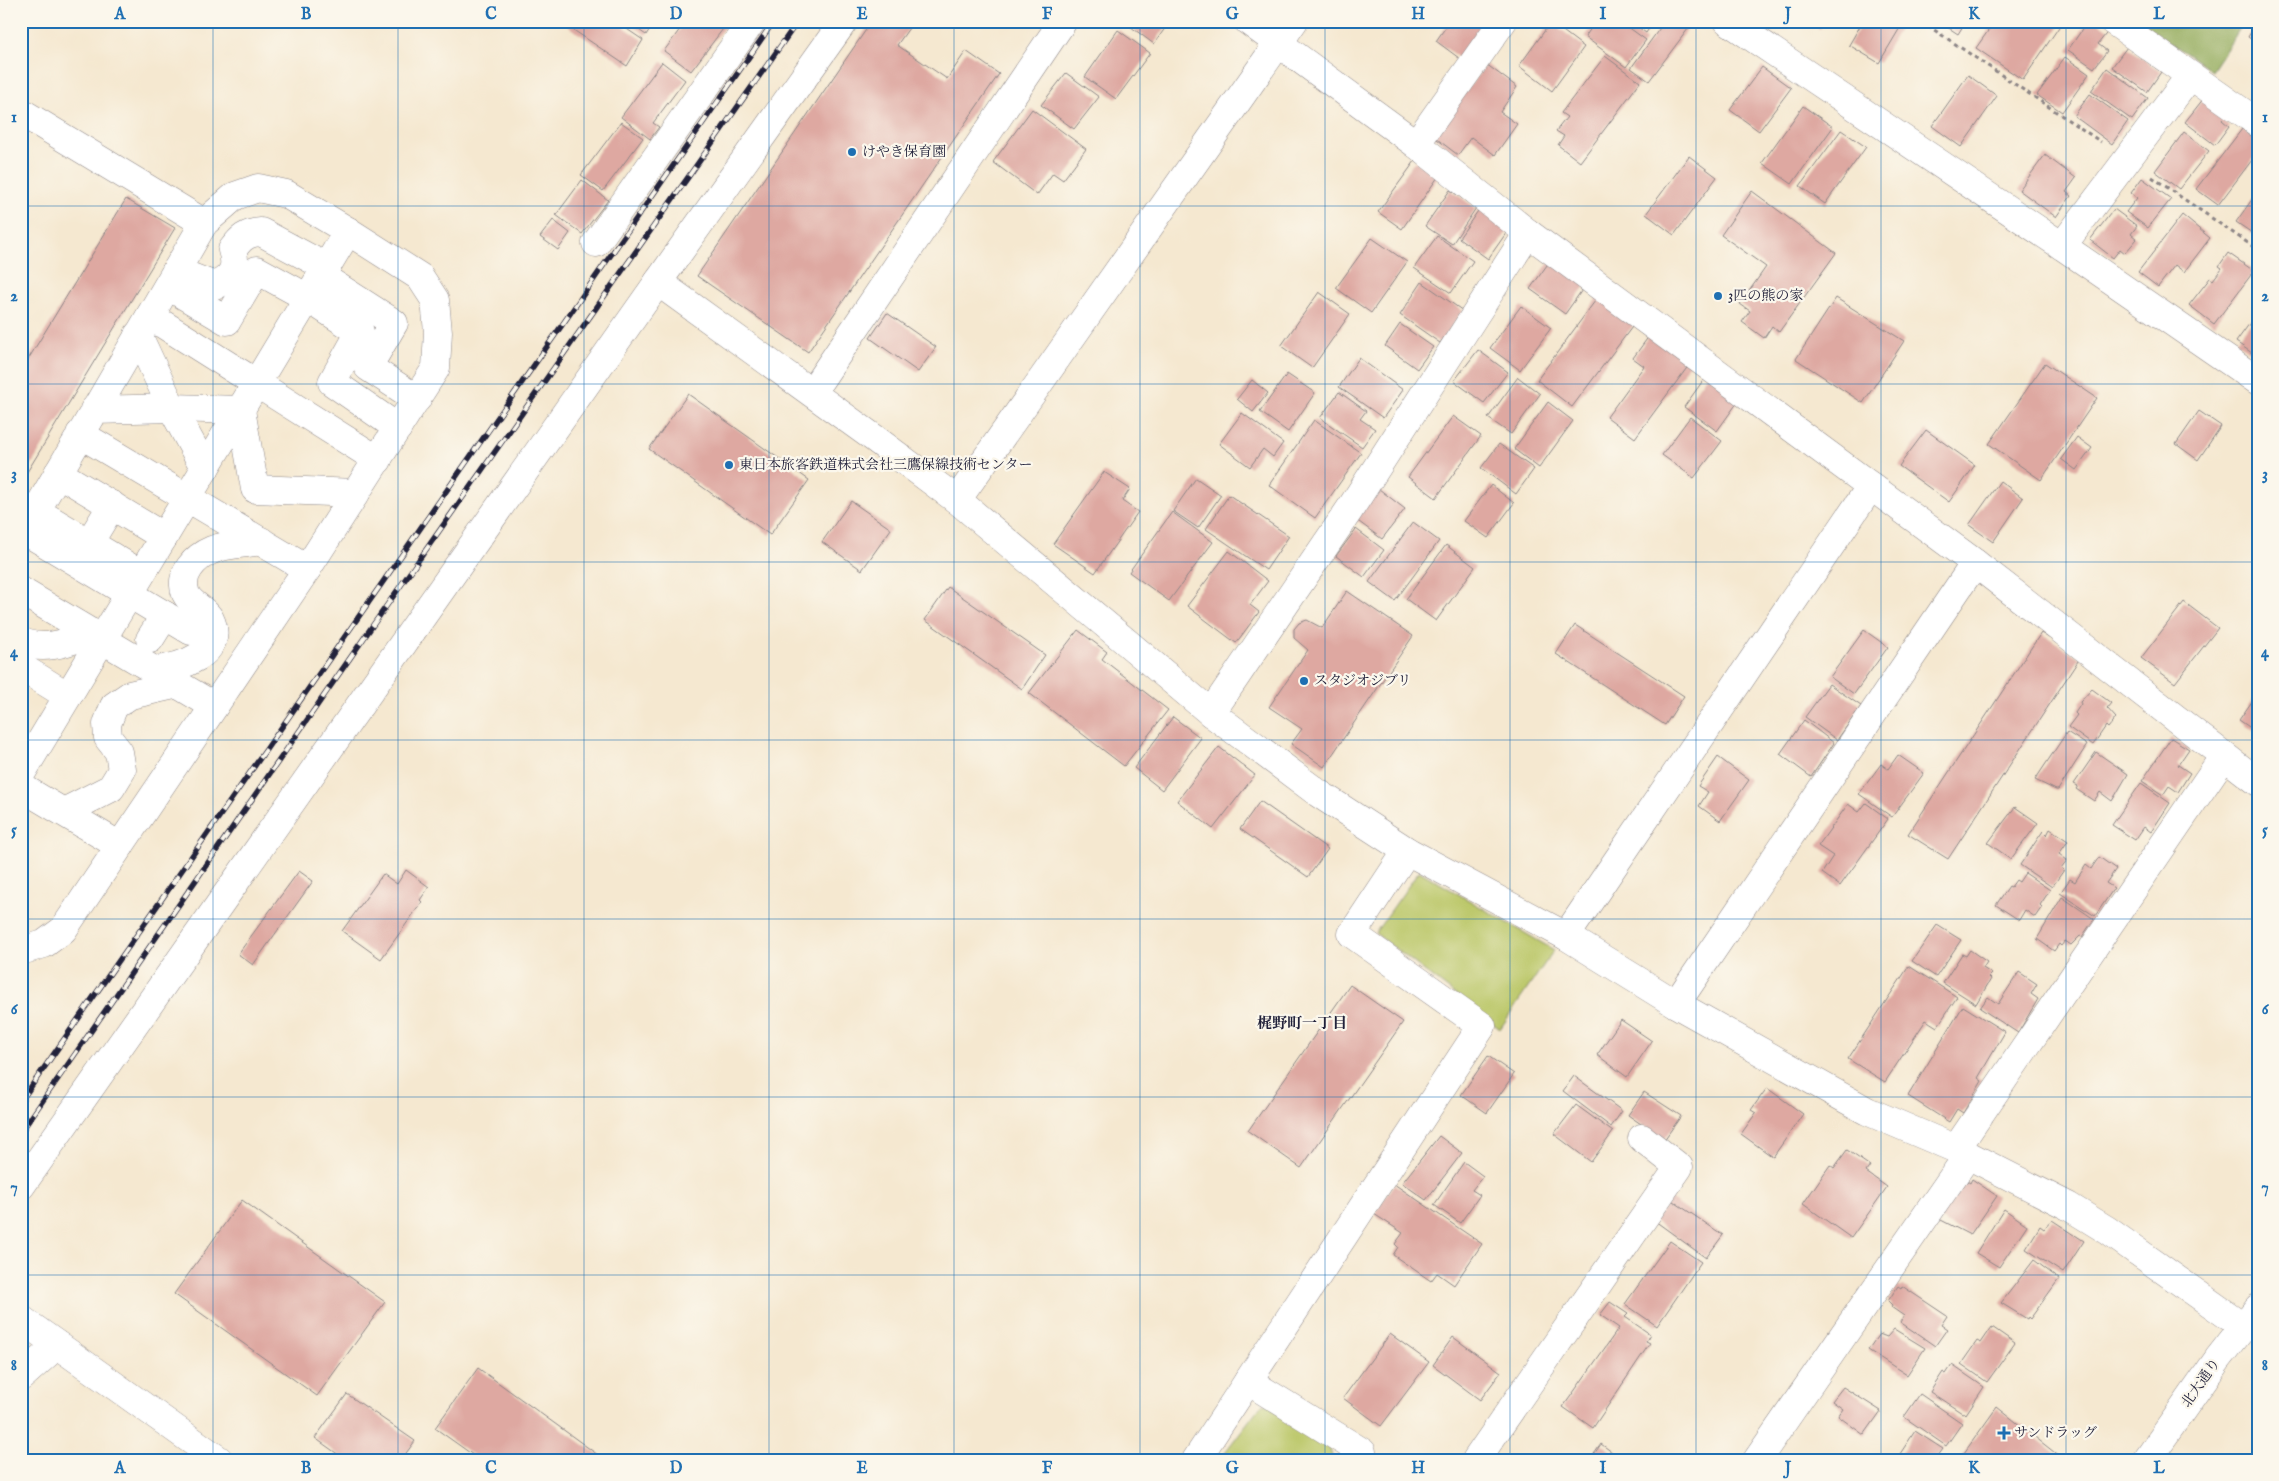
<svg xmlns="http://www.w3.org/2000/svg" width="2279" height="1481" font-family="'IM FELL English','Noto Serif JP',serif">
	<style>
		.green { fill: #bbc769; stroke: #6e7452 }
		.forest { fill: #94ac5d; stroke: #5b674c }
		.building { fill: #dea8a1 }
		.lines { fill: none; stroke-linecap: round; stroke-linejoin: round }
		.minor-casing { stroke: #8c8586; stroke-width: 29 }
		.path { stroke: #8c8586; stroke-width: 3; stroke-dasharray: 4 4; stroke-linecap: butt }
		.minor { stroke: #fff; stroke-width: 28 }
		.rail-casing { stroke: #22223b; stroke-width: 5.5 }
		.rail { stroke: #fbf7ec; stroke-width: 4; stroke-dasharray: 11; stroke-linecap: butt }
		.grid { fill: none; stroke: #1f6fb2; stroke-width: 1; stroke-opacity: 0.55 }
		.poi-dot { fill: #1f6fb2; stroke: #fbf7ec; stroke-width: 2 }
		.labels { text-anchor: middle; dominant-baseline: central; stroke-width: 4.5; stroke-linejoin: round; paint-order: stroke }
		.poi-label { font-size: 14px; fill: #22223b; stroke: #fbf7ec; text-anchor: start }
		.street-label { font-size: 14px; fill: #22223b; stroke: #fbf7ec }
		.neighbourhood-label { font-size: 15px; font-weight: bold; fill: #22223b; stroke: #fbf7ec }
		.neatline { fill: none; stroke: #1f6fb2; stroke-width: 2 }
		.grid-label { font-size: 16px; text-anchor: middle; font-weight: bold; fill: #1f6fb2 }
	</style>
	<rect width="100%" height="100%" fill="#fbf7ec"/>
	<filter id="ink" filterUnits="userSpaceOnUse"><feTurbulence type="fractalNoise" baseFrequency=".02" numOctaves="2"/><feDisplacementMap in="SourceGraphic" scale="10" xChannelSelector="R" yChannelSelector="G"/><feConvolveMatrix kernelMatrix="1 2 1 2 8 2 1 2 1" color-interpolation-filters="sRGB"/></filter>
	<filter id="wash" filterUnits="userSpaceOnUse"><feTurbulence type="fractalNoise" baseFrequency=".0096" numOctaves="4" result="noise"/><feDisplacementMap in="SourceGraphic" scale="20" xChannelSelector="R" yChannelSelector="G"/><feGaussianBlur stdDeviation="1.12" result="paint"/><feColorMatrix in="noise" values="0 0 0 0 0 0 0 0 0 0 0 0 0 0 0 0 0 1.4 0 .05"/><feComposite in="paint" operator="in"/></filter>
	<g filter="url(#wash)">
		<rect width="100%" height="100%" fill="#f5e8d0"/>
		<g class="green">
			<polygon points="1419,871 1554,950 1500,1029 1375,933"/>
			<polygon points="1267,1404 1330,1449 1333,1460 1219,1460 1261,1405"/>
		</g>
		<polygon class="forest" points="2139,21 2245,21 2212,71"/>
		<g id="blocks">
			<g class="building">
				<polygon points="560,21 615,21 643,40 627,66"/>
				<polygon points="626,21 655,21 646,35"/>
				<polygon points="686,21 729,21 691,71 664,51"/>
				<polygon points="872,21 914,21 897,45 947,79 966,51 999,74 808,352 697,276"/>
				<polygon points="1123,21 1170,21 1154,44"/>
				<polygon points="1450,21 1491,21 1463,61 1436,41"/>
				<polygon points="1558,21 1574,21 1569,29"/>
				<polygon points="1596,21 1620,21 1646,40 1626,67 1585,37"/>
				<polygon points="1630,21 1654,21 1646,33"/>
				<polygon points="1665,21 1686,21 1691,25 1649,81 1631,68"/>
				<polygon points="1808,21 1824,21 1820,29"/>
				<polygon points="1863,21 1904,21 1879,63 1849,45"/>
				<polygon points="1938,21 1966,21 1958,34"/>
				<polygon points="1995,21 2063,21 2023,80 1976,48"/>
				<polygon points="2088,21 2097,21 2109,30 2098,44 2107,51 2094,68 2068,50"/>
				<polygon points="2249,21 2258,21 2258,44 2248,37 2253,29 2247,24"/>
				<polygon points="1551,22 1584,47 1552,91 1519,66"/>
				<polygon points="1118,30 1150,53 1116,99 1085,77"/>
				<polygon points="2127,47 2161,72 2147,92 2112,67"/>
				<polygon points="1605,56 1640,82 1580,162 1558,145 1564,136 1556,131 1567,117 1561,113"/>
				<polygon points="2065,57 2089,74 2062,112 2037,95"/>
				<polygon points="662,62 685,80 653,123 659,127 650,139 621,117"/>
				<polygon points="1486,64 1517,87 1500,112 1517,124 1495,155 1471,137 1458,155 1433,136"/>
				<polygon points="1762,67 1791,88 1759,131 1730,110"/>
				<polygon points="2107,68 2148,98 2132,120 2091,91"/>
				<polygon points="1066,73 1099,97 1074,129 1041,105"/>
				<polygon points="1968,75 1997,96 1961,147 1932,126"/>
				<polygon points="2090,94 2128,121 2112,144 2074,116"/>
				<polygon points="2204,98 2226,115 2222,120 2229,126 2215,145 2185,122"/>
				<polygon points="1803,106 1833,127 1792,184 1762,163"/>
				<polygon points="1032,109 1086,149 1063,180 1053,173 1037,195 993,162"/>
				<polygon points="621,122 643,138 603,191 581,175"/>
				<polygon points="2242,129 2258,141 2258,152 2218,205 2196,189"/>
				<polygon points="1841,130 1866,147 1825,204 1800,186"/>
				<polygon points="2184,132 2209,151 2179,189 2155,171"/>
				<polygon points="2045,155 2076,178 2066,192 2071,196 2056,217 2019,190"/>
				<polygon points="1689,156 1717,177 1674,235 1646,214"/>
				<polygon points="1415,161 1438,177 1402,229 1378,212"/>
				<polygon points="2142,178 2171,199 2148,228 2126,212 2137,198 2131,193"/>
				<polygon points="582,180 608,200 582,234 556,215"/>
				<polygon points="1450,190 1476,208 1452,244 1425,226"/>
				<polygon points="1752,191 1836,253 1779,332 1772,326 1764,338 1742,322 1750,311 1740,304 1766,267 1721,235"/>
				<polygon points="2258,191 2258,237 2236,222"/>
				<polygon points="126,199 175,228 21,482 21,371"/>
				<polygon points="1480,208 1509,229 1488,259 1459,238"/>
				<polygon points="2114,209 2137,226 2131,234 2137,239 2125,253 2120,249 2113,258 2090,240"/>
				<polygon points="2182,215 2210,238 2184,272 2175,265 2158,287 2138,272"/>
				<polygon points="553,220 570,233 558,250 540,237"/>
				<polygon points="1437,236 1473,261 1451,293 1414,268"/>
				<polygon points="1372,238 1407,262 1371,313 1336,288"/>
				<polygon points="2228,253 2254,271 2214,324 2189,305 2210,278 2213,280 2222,268 2219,266"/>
				<polygon points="1552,258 1587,283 1565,314 1530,289"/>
				<polygon points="1422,282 1463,311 1440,343 1400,315"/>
				<polygon points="1319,292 1350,314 1312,368 1281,346"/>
				<polygon points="1598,297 1635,323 1572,407 1537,380"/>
				<polygon points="1836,298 1904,341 1863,403 1796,359"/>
				<polygon points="1521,306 1551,328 1520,370 1490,348"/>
				<polygon points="2258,312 2258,348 2256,347 2252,353 2236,342"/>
				<polygon points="887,313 936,347 918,372 870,338"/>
				<polygon points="1400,324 1433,347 1417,369 1385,346"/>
				<polygon points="1652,332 1692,361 1635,438 1607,417 1644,366 1633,358"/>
				<polygon points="1478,350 1508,372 1484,403 1454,381"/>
				<polygon points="1359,358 1403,390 1383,418 1339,387"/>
				<polygon points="2045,363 2097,398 2041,480 1989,444"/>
				<polygon points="1287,374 1315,393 1288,432 1260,412"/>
				<polygon points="1707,375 1740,399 1717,431 1684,407"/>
				<polygon points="1518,377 1540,394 1511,434 1488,418"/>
				<polygon points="1252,380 1268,393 1253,412 1237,399"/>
				<polygon points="1339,392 1366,411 1360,419 1375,429 1362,447 1320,418"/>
				<polygon points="688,394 809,480 770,535 649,449"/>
				<polygon points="1548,402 1573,421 1539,468 1514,449"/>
				<polygon points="2199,411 2221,426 2198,460 2176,444"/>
				<polygon points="1242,413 1283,443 1273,457 1263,449 1250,467 1219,444"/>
				<polygon points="1453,416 1481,436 1436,498 1408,477"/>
				<polygon points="1690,417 1722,441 1694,478 1662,455"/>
				<polygon points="1314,420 1361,453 1315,518 1269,485"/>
				<polygon points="1926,430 1975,465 1949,502 1899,466"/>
				<polygon points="2077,437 2092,448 2076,470 2061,459"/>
				<polygon points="1499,444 1534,469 1516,494 1481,468"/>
				<polygon points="1104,472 1130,489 1122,501 1138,512 1095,573 1053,544"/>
				<polygon points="1196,478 1221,495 1198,528 1173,511"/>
				<polygon points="2000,481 2023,498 1993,542 1969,525"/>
				<polygon points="1491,485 1514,503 1488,538 1464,521"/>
				<polygon points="1379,489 1405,509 1382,539 1355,519"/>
				<polygon points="1229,495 1289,536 1266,570 1206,529"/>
				<polygon points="851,501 891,529 862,570 822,542"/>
				<polygon points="1172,512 1213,542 1169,601 1129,572"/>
				<polygon points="1413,522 1439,541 1395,601 1369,582"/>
				<polygon points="1356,529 1384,550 1364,577 1336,556"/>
				<polygon points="1446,545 1475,567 1436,621 1406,599"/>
				<polygon points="1229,551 1268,581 1250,605 1259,612 1236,643 1187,606"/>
				<polygon points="948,587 1045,655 1022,689 925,620"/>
				<polygon points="1347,591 1413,636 1324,767 1291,744 1302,729 1269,707 1308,650 1294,638 1294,629 1299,623 1307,620 1322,628"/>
				<polygon points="2184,602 2218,628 2175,683 2141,658"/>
				<polygon points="1575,625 1684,696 1665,725 1556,654"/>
				<polygon points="1078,630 1107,652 1102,659 1168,710 1124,766 1029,693"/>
				<polygon points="1864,630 1888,647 1854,694 1830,677"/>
				<polygon points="2041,633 2080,658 1948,859 1908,834"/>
				<polygon points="1829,684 1861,706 1837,740 1805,717"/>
				<polygon points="2092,689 2111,703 2107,708 2116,718 2108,728 2106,726 2093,745 2068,727 2077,715 2075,713 2081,704 2080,702"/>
				<polygon points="2258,693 2258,733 2239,720"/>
				<polygon points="1173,717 1201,738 1162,790 1134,768"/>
				<polygon points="1804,720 1834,743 1811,777 1780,754"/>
				<polygon points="2067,732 2087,745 2058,790 2056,790 2035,780"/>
				<polygon points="2171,738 2189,749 2178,765 2190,773 2178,792 2169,786 2163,795 2142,781"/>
				<polygon points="1219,747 1255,775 1213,829 1177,801"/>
				<polygon points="2096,752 2128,774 2112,801 2100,792 2094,801 2076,789 2078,786 2074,784"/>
				<polygon points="1898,755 1924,773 1892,817 1859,794 1881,764 1888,769"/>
				<polygon points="1718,757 1749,780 1720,821 1699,806 1708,792 1698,786"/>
				<polygon points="2141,783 2170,803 2151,832 2144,827 2135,840 2112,825"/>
				<polygon points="1260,801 1328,849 1308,877 1240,829"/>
				<polygon points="1866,803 1888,819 1840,886 1822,873 1833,856 1818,846 1848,804 1859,812"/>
				<polygon points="2015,807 2038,823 2011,859 1988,843"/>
				<polygon points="2050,829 2068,841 2059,854 2067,860 2061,868 2064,870 2052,887 2020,865 2043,831 2047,835"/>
				<polygon points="2099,857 2116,869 2106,883 2114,888 2095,916 2060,893 2070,879 2075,882 2086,865 2091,869"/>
				<polygon points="406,870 429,887 420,900 422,902 381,959 342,931 383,874 397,884"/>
				<polygon points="299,871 313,881 253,965 238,954"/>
				<polygon points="2025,873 2050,890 2040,905 2042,907 2035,917 2025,910 2019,920 1996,905 2009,886 2011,887 2016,880 2019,882"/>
				<polygon points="2062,897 2094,919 2082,937 2080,936 2071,945 2065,941 2061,946 2059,944 2054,951 2037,939"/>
				<polygon points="1937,925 1961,940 1936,977 1912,961"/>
				<polygon points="1970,950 1987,962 1983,968 1992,974 1989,977 1991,979 1976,1004 1943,983 1962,954 1966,956"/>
				<polygon points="1909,966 1957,997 1937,1027 1926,1020 1885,1082 1848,1059"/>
				<polygon points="2019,972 2037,984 2031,994 2038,999 2018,1033 1980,1008 1988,997 1998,1004"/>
				<polygon points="1350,985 1403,1022 1301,1168 1248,1131"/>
				<polygon points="1963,1006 2005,1032 1978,1078 1982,1081 1963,1113 1957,1109 1949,1122 1908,1096"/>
				<polygon points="1621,1020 1652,1041 1627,1077 1597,1055"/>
				<polygon points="1488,1056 1514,1074 1487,1113 1461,1095"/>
				<polygon points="1574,1076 1622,1111 1611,1127 1563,1091"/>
				<polygon points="1767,1088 1803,1114 1773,1157 1741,1134 1756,1113 1751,1110"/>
				<polygon points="1644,1092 1681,1116 1664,1140 1628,1115"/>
				<polygon points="1576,1105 1613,1132 1591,1162 1554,1134"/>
				<polygon points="1439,1136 1462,1153 1426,1200 1402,1183"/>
				<polygon points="1847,1150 1870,1166 1866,1172 1887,1187 1851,1238 1803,1204 1830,1165 1834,1168"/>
				<polygon points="1464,1162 1483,1176 1472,1190 1480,1195 1460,1223 1434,1205"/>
				<polygon points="1972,1179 1997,1196 1970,1235 1939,1219 1967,1181 1970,1183"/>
				<polygon points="1394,1184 1482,1244 1454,1285 1437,1273 1431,1281 1393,1255 1398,1247 1395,1244 1403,1233 1374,1214"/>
				<polygon points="1670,1199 1723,1235 1706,1258 1655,1221"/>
				<polygon points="242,1200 385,1302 317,1396 174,1294"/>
				<polygon points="2004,1209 2027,1225 1999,1267 1976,1253"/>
				<polygon points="2052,1220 2084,1241 2063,1273 2026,1249 2040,1226 2044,1229"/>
				<polygon points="1670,1241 1701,1262 1657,1326 1625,1304"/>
				<polygon points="2034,1260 2059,1279 2030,1319 2028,1317 2027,1319 2001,1303"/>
				<polygon points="1898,1286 1901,1288 1902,1286 1947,1316 1941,1325 1947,1329 1935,1346 1900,1322 1904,1316 1891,1307 1892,1305 1888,1301"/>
				<polygon points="1610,1302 1628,1314 1625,1317 1650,1334 1646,1341 1650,1343 1593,1428 1563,1407 1619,1328 1600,1315"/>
				<polygon points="1992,1327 2015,1343 1987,1382 1961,1364 1977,1341 1981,1343"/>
				<polygon points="1894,1329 1925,1348 1907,1375 1868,1350 1879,1334 1887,1337"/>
				<polygon points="1390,1334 1429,1362 1381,1426 1343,1398"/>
				<polygon points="1453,1337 1501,1372 1480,1400 1433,1365"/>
				<polygon points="1952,1365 1984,1387 1966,1414 1964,1412 1962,1413 1930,1392 1943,1372 1946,1374"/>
				<polygon points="478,1368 605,1460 480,1460 435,1428"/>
				<polygon points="1843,1387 1881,1411 1864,1435 1838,1416 1843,1409 1832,1401"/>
				<polygon points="347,1394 415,1441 401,1460 346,1460 315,1438"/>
				<polygon points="1920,1394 1962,1423 1946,1446 1904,1417"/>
				<polygon points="1997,1407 2064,1460 1959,1460"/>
				<polygon points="1915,1431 1943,1449 1935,1460 1896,1460"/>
				<polygon points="1601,1444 1623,1460 1590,1460"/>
			</g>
		</g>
	</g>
	<g filter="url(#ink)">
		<use href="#blocks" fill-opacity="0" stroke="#8c8586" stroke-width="1"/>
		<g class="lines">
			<defs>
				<g id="minor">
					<polyline points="844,21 658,282 874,438 957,500 1211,713 1318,793 1407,851 1566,936 1676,1004 1867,1111 1956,1149 2068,1206 2107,1230 2244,1327"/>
					<polyline points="1248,21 1416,144 1528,233 1975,563 2258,782"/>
					<polyline points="1728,21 2062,246 2258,381"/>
					<polyline points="2113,21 2258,123"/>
					<polyline points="21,112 204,223"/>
					<polyline points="1416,144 1503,21"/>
					<polyline points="596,243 752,21"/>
					<polyline points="2062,246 2190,76"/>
					<path d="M 176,271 L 215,286 C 232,277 238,269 232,250 C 241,238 246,233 261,232 L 326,267"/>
					<polyline points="321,276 394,323 368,367 417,399"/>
					<polyline points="168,286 227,321 257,270 308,298 360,332 332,382 398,428"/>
					<polyline points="150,316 378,460"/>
					<polyline points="138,335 172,408 205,469"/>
					<polyline points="812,392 1063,21"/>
					<polyline points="94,410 172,408 241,410 255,489 356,493"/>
					<polyline points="80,434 307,569"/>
					<polyline points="58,473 164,537"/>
					<polyline points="957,500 1294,21"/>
					<polyline points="36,511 141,574"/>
					<polyline points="25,531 191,631"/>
					<polyline points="21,537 204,223 235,196 258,188 286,194 348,231 420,277 435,300 438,332 436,368 307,569 63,930 44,944 21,951"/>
					<polyline points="89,543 112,505"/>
					<polyline points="21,591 214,706"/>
					<polyline points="150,639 165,615"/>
					<path d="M 21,641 C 44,653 70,641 93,633"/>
					<polyline points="21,667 68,696"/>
					<path d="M 154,670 C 179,668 227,654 210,619 C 205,609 191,605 186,594 C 178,575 195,557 212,550 C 226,544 246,544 261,541"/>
					<polyline points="1211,713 1350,509 1528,233"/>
					<polyline points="21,774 348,231"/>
					<polyline points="21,787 120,846"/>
					<polyline points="64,812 111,788 122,770 119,752 108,738 107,724 114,706 130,695 178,684"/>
					<polyline points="1566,936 1871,486"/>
					<polyline points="1676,1004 1975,563"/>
					<polyline points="1956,1149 2224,756"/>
					<polyline points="21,1186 658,282"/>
					<polyline points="21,1319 219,1460"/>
					<polyline points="21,1377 57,1345"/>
					<polyline points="1248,1381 1362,1452 1357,1460"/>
					<polyline points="1196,1460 1482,1026 1352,934 1407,851"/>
					<polyline points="1476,1460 1679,1167 1642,1138"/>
					<polyline points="1757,1460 1968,1155"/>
					<polyline points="2147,1460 2218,1359 2258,1308"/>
				</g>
			</defs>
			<use href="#minor" class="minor-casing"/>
			<g class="path">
				<polyline points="1921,21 2101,142"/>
				<polyline points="2152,177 2258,250"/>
			</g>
			<use href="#minor" class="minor"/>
			<defs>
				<g id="rail">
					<polyline points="21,1101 774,21"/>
					<polyline points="21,1132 373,625 798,21"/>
				</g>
			</defs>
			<use href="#rail" class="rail-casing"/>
			<use href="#rail" class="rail"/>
		</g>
	</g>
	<path class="grid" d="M 213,21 L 213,1460M 398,21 L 398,1460M 584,21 L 584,1460M 769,21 L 769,1460M 954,21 L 954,1460M 1140,21 L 1140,1460M 1325,21 L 1325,1460M 1510,21 L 1510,1460M 1696,21 L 1696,1460M 1881,21 L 1881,1460M 2066,21 L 2066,1460M 21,206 L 2258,206M 21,384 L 2258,384M 21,562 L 2258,562M 21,740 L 2258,740M 21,919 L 2258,919M 21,1097 L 2258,1097M 21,1275 L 2258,1275"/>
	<g class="poi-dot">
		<circle cx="852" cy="152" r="5"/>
		<circle cx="1718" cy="296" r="5"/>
		<circle cx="729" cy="465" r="5"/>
		<circle cx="1304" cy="681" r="5"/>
		<path d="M2001.5 1425.5h5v5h5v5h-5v5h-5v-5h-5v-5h5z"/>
	</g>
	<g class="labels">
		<g class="poi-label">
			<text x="862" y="152">けやき保育園</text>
			<text x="1728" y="296">3匹の熊の家</text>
			<text x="739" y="465">東日本旅客鉄道株式会社三鷹保線技術センター</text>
			<text x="1314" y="681">スタジオジブリ</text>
			<text x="2014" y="1433">サンドラッグ</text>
		</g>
		<g class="street-label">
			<text transform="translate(2201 1383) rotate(-55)">北大通り</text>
		</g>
		<g class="neighbourhood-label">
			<text x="1302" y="1023">梶野町一丁目</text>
		</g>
	</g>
	<rect width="2279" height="1481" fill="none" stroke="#fbf7ec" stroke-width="55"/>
	<rect x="28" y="28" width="2224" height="1426" class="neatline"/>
	<g class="grid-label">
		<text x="120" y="19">A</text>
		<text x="306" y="19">B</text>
		<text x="491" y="19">C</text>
		<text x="676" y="19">D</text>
		<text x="862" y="19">E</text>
		<text x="1047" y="19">F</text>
		<text x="1232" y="19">G</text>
		<text x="1418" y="19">H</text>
		<text x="1603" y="19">I</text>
		<text x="1788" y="19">J</text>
		<text x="1974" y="19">K</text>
		<text x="2159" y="19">L</text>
		<text x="14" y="122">1</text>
		<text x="2265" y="122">1</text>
		<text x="14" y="301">2</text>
		<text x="2265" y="301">2</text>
		<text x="14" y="479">3</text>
		<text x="2265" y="479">3</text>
		<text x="14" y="657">4</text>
		<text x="2265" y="657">4</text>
		<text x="14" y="835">5</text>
		<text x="2265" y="835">5</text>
		<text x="14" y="1014">6</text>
		<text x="2265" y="1014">6</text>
		<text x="14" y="1192">7</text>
		<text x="2265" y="1192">7</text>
		<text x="14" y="1370">8</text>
		<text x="2265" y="1370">8</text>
		<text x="120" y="1473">A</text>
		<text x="306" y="1473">B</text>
		<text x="491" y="1473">C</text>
		<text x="676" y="1473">D</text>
		<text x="862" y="1473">E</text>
		<text x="1047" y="1473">F</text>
		<text x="1232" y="1473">G</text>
		<text x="1418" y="1473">H</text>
		<text x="1603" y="1473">I</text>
		<text x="1788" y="1473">J</text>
		<text x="1974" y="1473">K</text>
		<text x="2159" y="1473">L</text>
	</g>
</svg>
